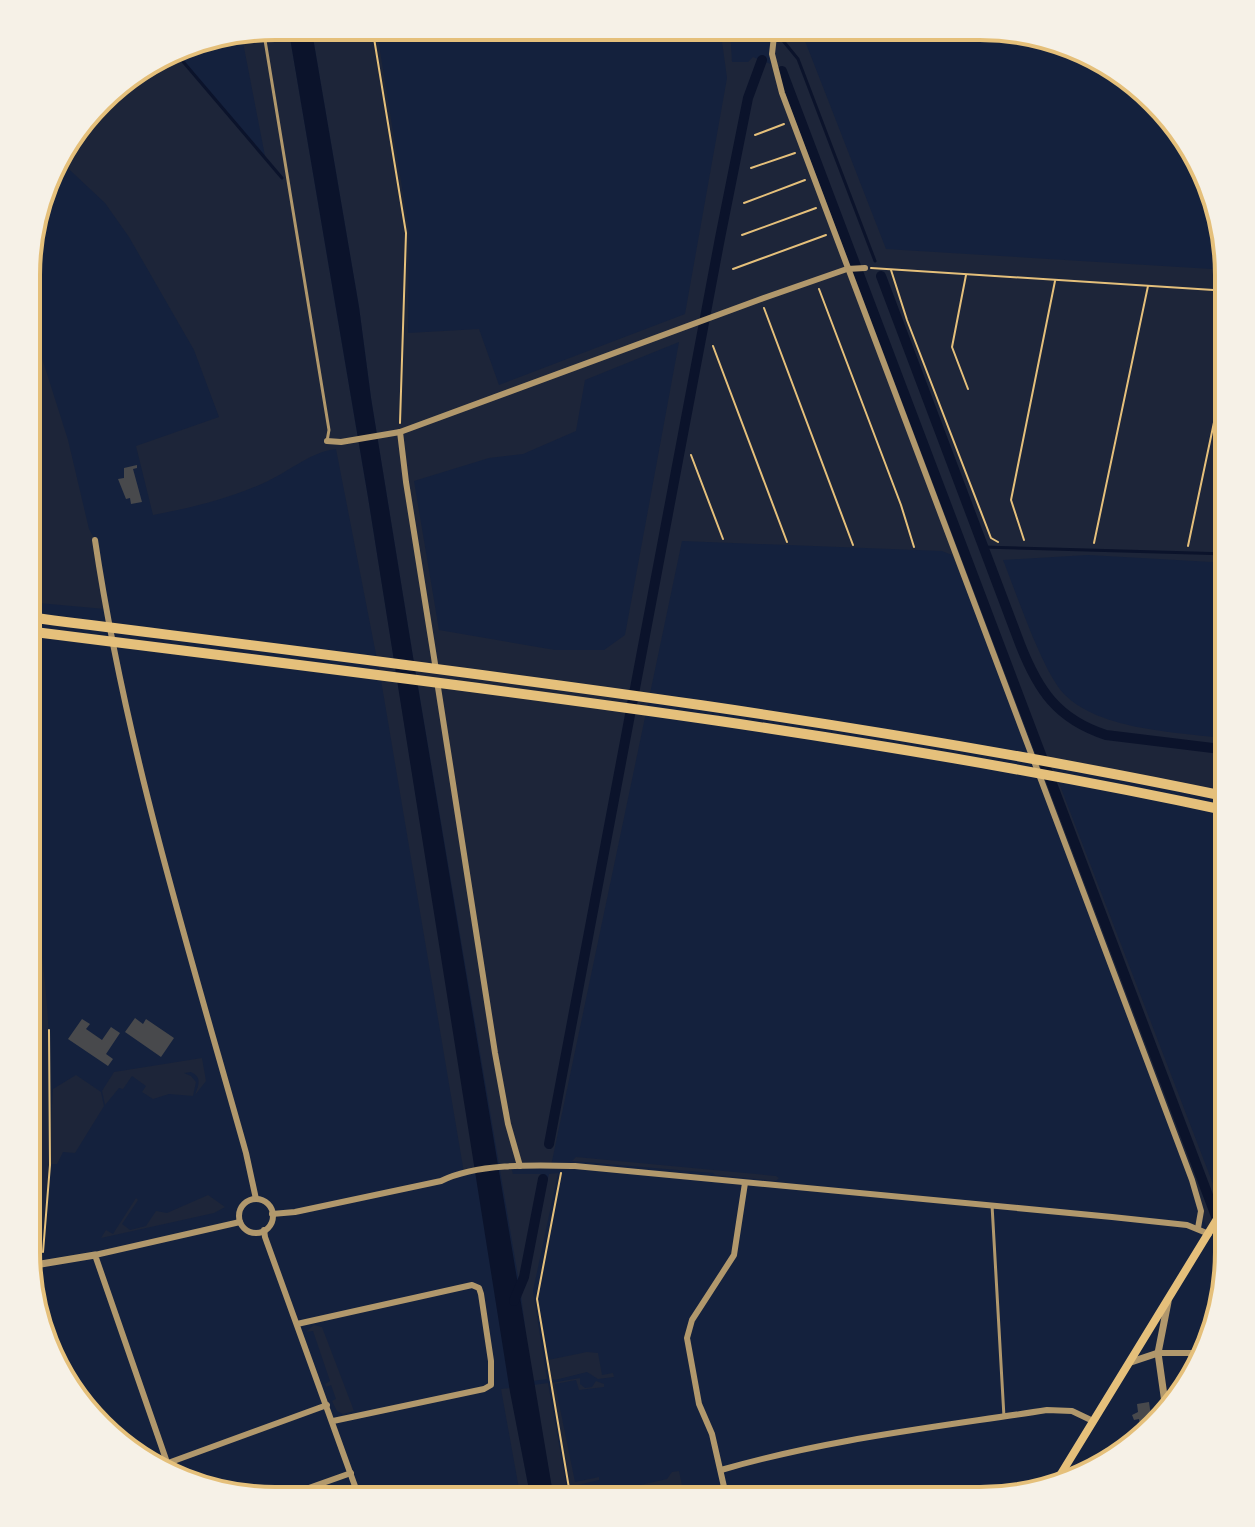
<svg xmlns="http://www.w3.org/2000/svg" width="1255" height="1527" font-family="'Space Grotesk',sans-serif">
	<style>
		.green { fill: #1d2539; fill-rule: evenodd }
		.water { fill: #0b132b }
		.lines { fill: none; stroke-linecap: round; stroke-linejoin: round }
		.stream { stroke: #0b132b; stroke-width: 3 }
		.canal { stroke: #0b132b; stroke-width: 10 }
		.building { fill: #48494c }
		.path { stroke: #e5c07b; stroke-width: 2 }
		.service { stroke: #b1986c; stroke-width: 3 }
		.minor { stroke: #b1986c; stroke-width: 6 }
		.tertiary { stroke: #b1986c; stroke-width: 7 }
		.secondary { stroke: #e5c07b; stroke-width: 8 }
		.motorway { stroke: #e5c07b; stroke-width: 10 }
		.rim { fill: none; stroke: #e5c07b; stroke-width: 4 }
	</style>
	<rect width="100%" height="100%" fill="#14213d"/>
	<g class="green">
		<path d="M 275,26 L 288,26 L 368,497 L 476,1171 L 464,1173 L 381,680 L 336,449 C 311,452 291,470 268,481 C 229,499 195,507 153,515 L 136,446 L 219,417 L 194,350 L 129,237 L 105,203 L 57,158 L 59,151 L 111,87 L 178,49 L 179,57 L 265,156 L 241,32 Z"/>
		<path d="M 311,26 L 376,26 L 409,231 L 408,333 L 479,329 L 499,385 L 685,314 L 727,78 L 720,27 L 730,27 L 732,62 L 748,62 L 753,57 L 773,65 L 773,42 L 762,39 L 757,27 L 800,28 L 886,249 L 1228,270 L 1229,563 L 1088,555 L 1003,560 C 1016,592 1042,671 1064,694 C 1100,731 1180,732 1229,739 L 1229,796 L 1051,762 L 1223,1210 L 1209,1234 L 1032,755 L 1037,756 L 952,555 L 942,551 L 682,541 L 551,1166 L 511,1167 L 513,1174 L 541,1174 L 519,1282 L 414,663 L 371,398 L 359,307 ZM 679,342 L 625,635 L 604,650 L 555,650 L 439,630 L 414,481 L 489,458 L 523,454 L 576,431 L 585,380 Z"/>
		<polygon points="28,314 68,440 89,529 95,540 105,609 27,602"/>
		<path d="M 27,878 C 49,962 51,1051 50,1138 L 53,1089 L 76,1075 L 101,1092 L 104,1106 L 75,1153 L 63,1152 L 57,1164 L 50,1164 L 41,1264 L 30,1266 L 26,1252 Z"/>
		<path d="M 202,1058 L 206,1081 L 195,1095 C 199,1085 202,1077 191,1072 L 184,1073 L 191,1076 L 196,1082 L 193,1096 L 169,1094 L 153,1099 L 142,1092 L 146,1086 L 132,1076 L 123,1089 L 119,1088 L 105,1105 L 102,1091 L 114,1072 Z"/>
		<polygon points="576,1157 776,1176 779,1178 776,1181 715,1175 713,1173 572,1161"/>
		<polygon points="558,1173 533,1291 547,1379 532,1381 521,1295 549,1174"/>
		<polygon points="208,1195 225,1207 214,1213 101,1238 106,1230 113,1234 136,1198 138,1200 122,1224 130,1230 146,1226 156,1211 167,1213"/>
		<polygon points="314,1325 322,1327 354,1411 343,1414 337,1411 332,1401 336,1399 331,1385 326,1387 325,1384 330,1381 313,1331 306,1332"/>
		<polygon points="587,1352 598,1353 602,1375 613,1373 614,1377 598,1379 587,1372 555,1380 550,1378 548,1360"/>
		<polygon points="580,1378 580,1384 585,1388 592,1387 596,1381 604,1384 604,1387 579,1390 576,1380 555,1384 575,1482 599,1477 599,1480 570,1487 551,1383"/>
		<polygon points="548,1383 569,1500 554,1500 533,1385"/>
		<polygon points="510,1388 531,1500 521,1500 501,1389"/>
		<polygon points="679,1471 683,1491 676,1500 655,1500 656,1493 650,1488 627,1488 667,1479 672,1472"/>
	</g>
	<polygon class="water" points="288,26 311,26 359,307 371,398 414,663 554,1500 531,1500 510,1392 368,497"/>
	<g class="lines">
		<g class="stream">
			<polyline points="775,31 798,59 875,261"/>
			<polyline points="174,51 282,178"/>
			<polyline points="983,547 1229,554"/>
		</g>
		<g class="canal">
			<polyline points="782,71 1228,1248"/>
			<path d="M 881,276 L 1020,644 C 1038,690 1057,719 1106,735 L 1229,750"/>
			<polyline points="549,1144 720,238 748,98 762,60"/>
			<path d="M 26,1242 C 35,1154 39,1067 27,979"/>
			<polyline points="514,1301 524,1277 543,1179"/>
		</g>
	</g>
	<g class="building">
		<polygon points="137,465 137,468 133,469 142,502 131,504 130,498 126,499 118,479 124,478 124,468"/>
		<polygon points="135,1018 143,1024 146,1019 174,1038 161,1057 125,1032"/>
		<polygon points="82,1019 90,1024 86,1029 102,1040 111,1027 120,1033 106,1054 113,1059 108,1066 68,1039"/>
		<polygon points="1149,1402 1152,1423 1140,1427 1139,1419 1134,1420 1132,1415 1138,1412 1137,1404"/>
	</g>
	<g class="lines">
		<g class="path">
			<polyline points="372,26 406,233 400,423"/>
			<polyline points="755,135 784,124"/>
			<polyline points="751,168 795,153"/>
			<polyline points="744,203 805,180"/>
			<polyline points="742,235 816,208"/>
			<polyline points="871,268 1229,291"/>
			<polyline points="733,269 826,235"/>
			<polyline points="891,270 907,320 991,538 998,542"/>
			<polyline points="966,275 952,347 968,389"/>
			<polyline points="819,289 901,505 914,547"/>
			<polyline points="764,308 853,545"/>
			<polyline points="713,346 787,542"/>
			<polyline points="691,455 723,539"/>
			<polyline points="1024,540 1011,500 1055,281"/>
			<polyline points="1094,543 1148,286"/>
			<polyline points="1188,546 1229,351"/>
			<polyline points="561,1173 537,1299 571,1500"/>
			<polyline points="43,1252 50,1165 49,1030"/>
			<polyline points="36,1291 40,1273"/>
		</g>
		<g class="service">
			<polyline points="263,28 329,430 327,441"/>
			<polyline points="992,1205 1004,1417"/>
		</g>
		<g class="minor">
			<polyline points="775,27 772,54 782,93 1192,1180 1201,1211 1198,1228"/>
			<polyline points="400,432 406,482 436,670"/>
			<polyline points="327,441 341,442 400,432 761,299 847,269 865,268"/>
			<path d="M 95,540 C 126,749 189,950 246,1153 L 256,1199"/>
			<polyline points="437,681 495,1053 508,1124 520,1166"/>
			<circle cx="256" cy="1216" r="17"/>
			<path d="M 272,1214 L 295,1212 L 441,1181 C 477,1163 535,1165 575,1166 L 1112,1217 L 1187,1225 L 1209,1234"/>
			<polyline points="264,1230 265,1237 360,1500"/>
			<polyline points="30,1266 41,1264"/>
			<polyline points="297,1324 472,1285 479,1288 481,1294 491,1361 491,1385 484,1389 333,1421"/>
			<polyline points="1158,1353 1200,1353"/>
			<polyline points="168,1463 327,1405"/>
			<path d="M 721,1470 C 827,1439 938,1427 1047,1410 L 1072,1411 L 1093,1421"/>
			<polyline points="170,1471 95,1255 240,1222"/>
			<polyline points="275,1500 351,1473"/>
			<polyline points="727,1500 712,1434 699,1404 687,1338 692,1320 734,1255 745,1183"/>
		</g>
		<g class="tertiary">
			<polyline points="41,1264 95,1255"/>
			<polyline points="1131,1362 1158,1353"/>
			<polyline points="1166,1410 1158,1353 1168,1302"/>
		</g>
		<polyline class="secondary" points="1056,1482 1228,1201"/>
		<g class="motorway">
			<path d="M 27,617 C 429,668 832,714 1229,797"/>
			<path d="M 27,631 C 429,682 832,726 1229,811"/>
		</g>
	</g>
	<path d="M0 0H1255V1527H0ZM275 40H980A235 235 0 0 1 1215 275V1252A235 235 0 0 1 980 1487H275A235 235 0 0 1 40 1252V275A235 235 0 0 1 275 40Z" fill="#f6f1e7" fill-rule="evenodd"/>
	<path class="rim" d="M275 40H980A235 235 0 0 1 1215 275V1252A235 235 0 0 1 980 1487H275A235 235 0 0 1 40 1252V275A235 235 0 0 1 275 40Z"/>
</svg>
